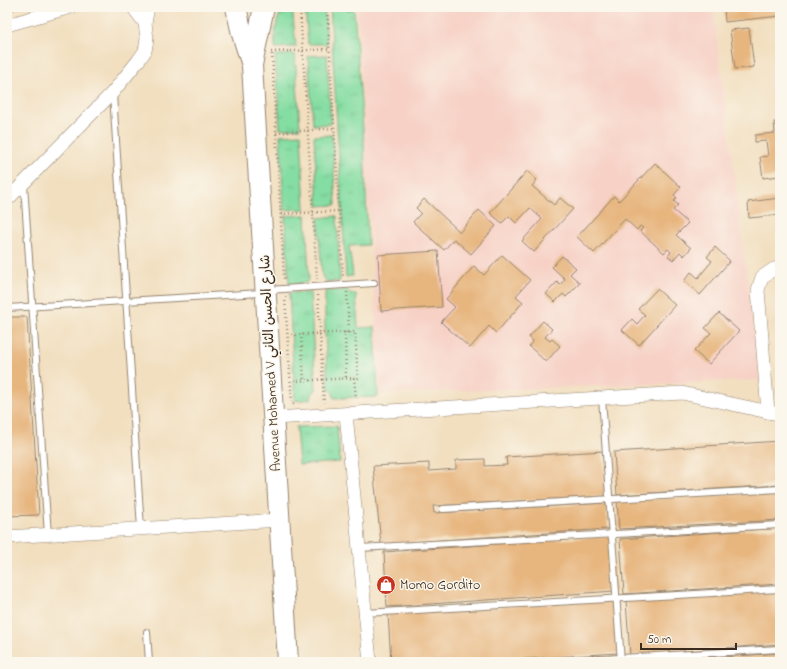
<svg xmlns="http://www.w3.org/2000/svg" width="787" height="669" font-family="'Indie Flower','Playpen Sans Arabic',sans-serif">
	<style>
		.built { fill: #f7d1c6 }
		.grass { fill: url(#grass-tufts); stroke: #608460 }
		.building { fill: #e7b67f }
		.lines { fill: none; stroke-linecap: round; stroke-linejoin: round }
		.service-casing { stroke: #96846f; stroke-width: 8 }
		.minor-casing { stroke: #96846f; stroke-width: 14 }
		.primary-casing { stroke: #96846f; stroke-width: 22 }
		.path { stroke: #96846f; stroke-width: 2.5; stroke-dasharray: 1 3; stroke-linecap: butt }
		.service { stroke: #fff; stroke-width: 6 }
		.minor { stroke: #fff; stroke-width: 13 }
		.primary { stroke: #fff; stroke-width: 20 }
		.labels { text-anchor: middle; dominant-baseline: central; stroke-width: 3; stroke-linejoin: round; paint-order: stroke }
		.street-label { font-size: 14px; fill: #3b2a1e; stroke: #fbf7ec }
		.poi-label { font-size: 14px; fill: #3b2a1e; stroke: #fbf7ec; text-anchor: start }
	</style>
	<defs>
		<pattern id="grass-tufts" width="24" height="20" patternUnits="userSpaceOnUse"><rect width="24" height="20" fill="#84dda2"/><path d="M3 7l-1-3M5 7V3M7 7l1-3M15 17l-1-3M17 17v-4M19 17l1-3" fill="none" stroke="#73be8b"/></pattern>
	</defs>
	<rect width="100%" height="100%" fill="#fbf7ec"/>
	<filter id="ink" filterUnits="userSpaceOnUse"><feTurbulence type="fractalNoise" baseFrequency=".025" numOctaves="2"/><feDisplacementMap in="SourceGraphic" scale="8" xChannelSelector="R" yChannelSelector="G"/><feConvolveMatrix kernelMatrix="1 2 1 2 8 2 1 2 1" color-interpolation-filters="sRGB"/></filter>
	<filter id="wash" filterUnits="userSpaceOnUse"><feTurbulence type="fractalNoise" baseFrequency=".012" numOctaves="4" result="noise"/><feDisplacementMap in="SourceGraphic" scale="16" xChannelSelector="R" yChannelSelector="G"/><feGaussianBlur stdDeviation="0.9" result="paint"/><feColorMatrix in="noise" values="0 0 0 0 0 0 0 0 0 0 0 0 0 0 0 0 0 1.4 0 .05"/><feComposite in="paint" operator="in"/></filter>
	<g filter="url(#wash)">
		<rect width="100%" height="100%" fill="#f2dfc0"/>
		<polygon class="built" points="357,7 713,7 760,380 380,394"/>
		<g class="grass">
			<path d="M 284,7 L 292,7 L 296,47 L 275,48 C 275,33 275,20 284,7 Z"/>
			<polygon points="305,7 324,7 327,44 308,44"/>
			<polygon points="330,7 346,7 347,10 354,10 364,143 368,245 349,246 353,276 346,277"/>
			<polygon points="295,54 300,128 280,129 275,55"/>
			<polygon points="327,55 331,124 313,125 308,56"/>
			<polygon points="301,134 305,209 284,210 280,135"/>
			<polygon points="332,135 336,205 318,206 314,136"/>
			<polygon points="306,215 309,278 306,283 289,284 285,216"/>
			<polygon points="337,216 340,281 327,282 322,276 318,218"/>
			<polygon points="347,290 350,293 356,294 358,328 375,327 378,397 334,398 333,393 328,388 325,333 325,291"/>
			<polygon points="310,292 316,390 312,394 311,399 295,401 289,293"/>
			<polygon points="337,426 340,462 299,465 296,427"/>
		</g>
		<g id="blocks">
			<g class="building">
				<polygon points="7,7 18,7 18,8 7,11"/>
				<polygon points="724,7 780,7 780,16 725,22"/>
				<polygon points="749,28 754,67 735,69 730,30"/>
				<polygon points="780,121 780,150 778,151 780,176 763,178 760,157 768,156 766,141 755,142 755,135 775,133 774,122"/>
				<polygon points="655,163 681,187 674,195 677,198 674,201 678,205 673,210 688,223 676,235 691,248 684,256 680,252 673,260 668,256 671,252 668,249 664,253 640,231 643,228 640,226 637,230 625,219 594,253 577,237 614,196 619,201"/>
				<polygon points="527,171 537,180 532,186 554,205 560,198 573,209 534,252 522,241 542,219 530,208 516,223 509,216 502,223 490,213"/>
				<polygon points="780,198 780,215 749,218 748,202"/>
				<polygon points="424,199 460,232 479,210 496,226 471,254 454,239 444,250 413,222 421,213 416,208"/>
				<polygon points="715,247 730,261 700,295 684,281 691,272 698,278 712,261 707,257"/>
				<polygon points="438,251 442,307 381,311 378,255"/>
				<polygon points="502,255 530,280 516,296 523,302 496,333 489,326 470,348 441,322 455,307 446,299 474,266 484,275"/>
				<polygon points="562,256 576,268 570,274 580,283 566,297 563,294 555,302 546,294 557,282 560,285 565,279 552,267"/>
				<polygon points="657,289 675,305 639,345 622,330 632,319 637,324 645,315 638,309"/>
				<polygon points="719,313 739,331 709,364 694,351 711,333 705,328"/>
				<polygon points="7,317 27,317 39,515 7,516"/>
				<polygon points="543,321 552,329 545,337 550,341 552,339 560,346 546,362 529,346 533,341 529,337"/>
				<polygon points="780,441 780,485 617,495 614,452"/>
				<polygon points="603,451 606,496 433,506 434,513 606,503 608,529 381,544 373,466 429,463 429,471 456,469 456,460 485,459 485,466 507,465 506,457"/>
				<polygon points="780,492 780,520 619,529 617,501"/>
				<polygon points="780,528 780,584 624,594 620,539"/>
				<polygon points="611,536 615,591 387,607 384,552"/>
				<polygon points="780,591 780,644 630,655 626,601"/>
				<polygon points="615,600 618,653 478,662 391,662 388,614"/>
				<polygon points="780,653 780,662 665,662 665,661"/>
			</g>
		</g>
	</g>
	<g filter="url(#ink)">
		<use href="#blocks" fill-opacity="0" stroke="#96846f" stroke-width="1"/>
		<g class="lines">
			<defs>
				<g id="service">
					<polyline points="113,94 141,529"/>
					<polyline points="24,185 48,535"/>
					<polyline points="268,290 374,283"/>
					<polyline points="7,308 263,293"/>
					<polyline points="602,398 621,662"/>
					<polyline points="443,509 780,489"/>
					<polyline points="359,548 780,525"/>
					<polyline points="365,613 780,589"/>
					<polyline points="147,632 149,662"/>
					<polyline points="551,662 780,649"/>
				</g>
				<g id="minor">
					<polyline points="133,7 145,23"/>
					<polyline points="7,25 71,7"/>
					<polyline points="7,200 113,92 138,61 145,51 147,39 145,23 148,7"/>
					<polyline points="768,412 758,290 762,277 774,269 780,268"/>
					<polyline points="346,414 370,662"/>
					<polyline points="274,418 682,393 768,412 780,414"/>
					<polyline points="7,537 280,520"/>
				</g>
				<g id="primary">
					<polyline points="236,7 242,34 252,65 288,662"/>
					<polyline points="252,65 264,7"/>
				</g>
			</defs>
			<use href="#service" class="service-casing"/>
			<use href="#minor" class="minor-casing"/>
			<use href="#primary" class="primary-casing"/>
			<g class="path">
				<polyline points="300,7 317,279"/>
				<polyline points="327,7 343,276"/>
				<polyline points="271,52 329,49"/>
				<polyline points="272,54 284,280"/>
				<polyline points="276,133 335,128"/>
				<polyline points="281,214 339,211"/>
				<polyline points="347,292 349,332 355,332 358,378 354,378 356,398"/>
				<polyline points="318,295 324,403"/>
				<polyline points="285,297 292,404 294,404"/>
				<polyline points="345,332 346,378"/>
				<polyline points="301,334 304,381"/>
				<polyline points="291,335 349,332"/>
				<polyline points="294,381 354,378"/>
			</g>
			<use href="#service" class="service"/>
			<use href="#minor" class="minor"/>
			<use href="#primary" class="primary"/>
		</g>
	</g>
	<defs>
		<symbol id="shop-disc" viewBox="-11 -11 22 22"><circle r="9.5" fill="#c8321e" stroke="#fbf7ec"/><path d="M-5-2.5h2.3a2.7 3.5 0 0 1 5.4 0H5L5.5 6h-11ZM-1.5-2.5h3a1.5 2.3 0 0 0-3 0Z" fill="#fff"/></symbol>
	</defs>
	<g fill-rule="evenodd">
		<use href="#shop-disc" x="375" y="574" width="22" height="22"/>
	</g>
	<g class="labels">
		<g class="street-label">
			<text transform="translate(271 363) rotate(-93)">Avenue Mohamed V شارع الحسن الثاني</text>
		</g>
		<g class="poi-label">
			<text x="400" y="585">Momo Gordito</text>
		</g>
	</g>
	<rect width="787" height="669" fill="none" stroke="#fbf7ec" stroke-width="24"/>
	<path d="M641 643v6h95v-6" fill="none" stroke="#3b2a1e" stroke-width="2"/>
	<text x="647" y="643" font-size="12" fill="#3b2a1e" stroke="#fbf7ec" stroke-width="3" paint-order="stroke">50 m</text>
</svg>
